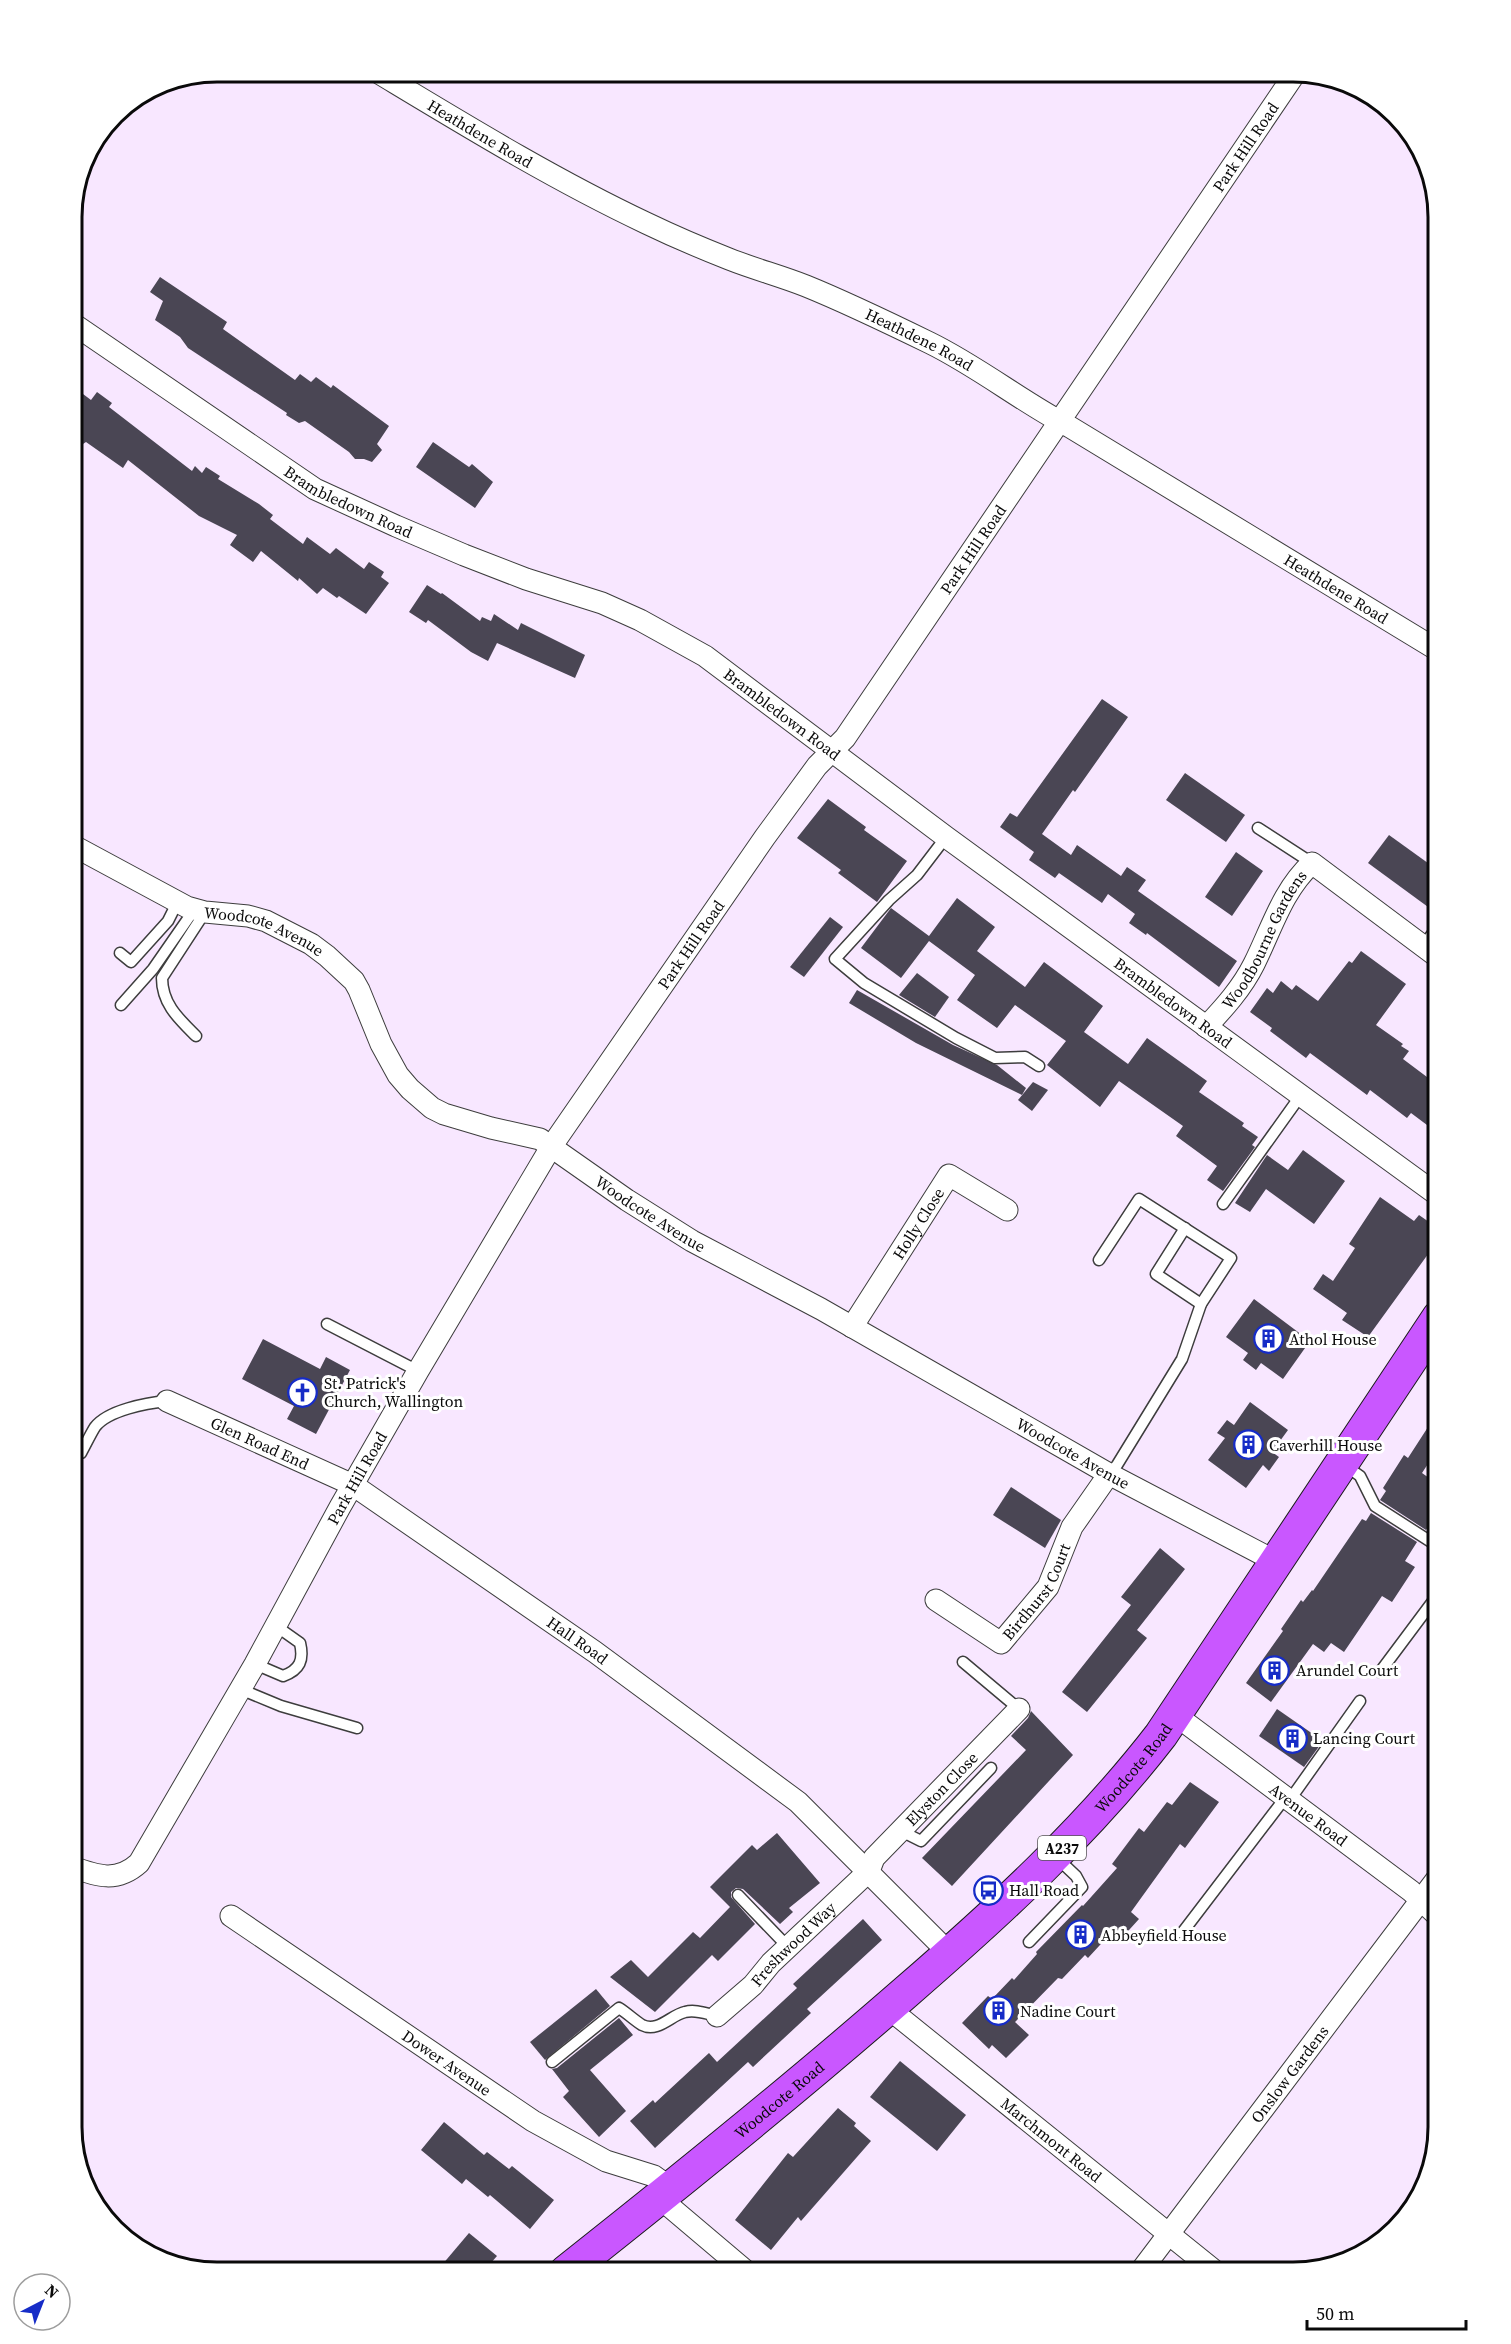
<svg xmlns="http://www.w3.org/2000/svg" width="1511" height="2344" font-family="'Source Serif 4',serif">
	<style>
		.building { fill: #4a4654 }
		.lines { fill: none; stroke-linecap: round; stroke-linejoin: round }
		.lane-casing { stroke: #3d3d3d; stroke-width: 13 }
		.street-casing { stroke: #3d3d3d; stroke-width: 23 }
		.primary-casing { stroke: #1b1b1b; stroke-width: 35 }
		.lane { stroke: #fff; stroke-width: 10 }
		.street { stroke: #fff; stroke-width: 21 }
		.primary { stroke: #c957ff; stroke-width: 33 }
		.labels { text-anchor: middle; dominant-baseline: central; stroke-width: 6; stroke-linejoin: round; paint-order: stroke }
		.shield { fill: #fff; stroke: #545454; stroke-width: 1.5 }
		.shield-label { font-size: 15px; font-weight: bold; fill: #0a0a0a }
		.street-label { font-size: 16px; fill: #0a0a0a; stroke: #fff }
		.poi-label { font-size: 16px; fill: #0a0a0a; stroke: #fff; text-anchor: start }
		.rim { fill: none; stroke: #0a0a0a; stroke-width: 3 }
	</style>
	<rect width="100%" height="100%" fill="#f8e7ff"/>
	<g class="building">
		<polygon points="160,277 227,322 223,329 295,380 300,374 311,382 316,377 331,388 333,385 389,426 377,444 382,450 372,462 364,459 355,459 349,452 305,421 299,423 286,415 287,413 188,348 180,337 155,320 163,301 150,292"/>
		<polygon points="97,392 112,403 109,407 192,471 195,466 202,473 206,467 220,476 218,479 259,504 273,515 270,519 303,544 307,537 330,554 336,548 364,569 369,562 384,572 381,577 389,583 366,614 339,596 337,598 323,588 317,594 299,578 298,581 261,551 253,562 230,545 237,535 199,516 128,460 123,468 86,442 83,444 72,437 72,410 83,394 91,400"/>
		<polygon points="433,442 469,467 472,464 493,482 475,508 416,467"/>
		<polygon points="427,585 441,594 442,593 480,621 482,617 491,621 494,614 518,630 521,623 585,655 575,678 497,643 488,661 471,652 428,620 426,623 409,612"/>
		<polygon points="1102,699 1128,717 1075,792 1073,790 1042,834 1071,855 1077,845 1121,876 1127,867 1146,880 1138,891 1237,961 1219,987 1147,933 1146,935 1129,923 1135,914 1108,894 1102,903 1059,873 1055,878 1029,860 1034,852 1000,827 1010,813 1017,817"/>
		<polygon points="1185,773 1245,815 1226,842 1166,800"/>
		<polygon points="828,799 866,827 864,830 907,861 877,902 838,873 841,870 797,838"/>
		<polygon points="1389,835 1439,871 1439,915 1368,863"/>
		<polygon points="1236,852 1263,871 1232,916 1205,897"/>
		<polygon points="957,898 995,927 977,951 1025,987 1044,962 1103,1006 1084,1032 1128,1064 1147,1038 1207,1081 1199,1092 1244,1123 1242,1126 1258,1137 1252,1145 1255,1147 1223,1191 1207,1180 1217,1166 1176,1136 1183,1126 1119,1081 1100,1107 1047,1065 1066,1041 1015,1005 997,1028 957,1000 975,975 929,941 901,978 861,948 891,908 929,936"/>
		<polygon points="830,917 843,927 804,977 790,967"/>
		<polygon points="1361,951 1406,984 1376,1025 1403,1044 1401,1046 1409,1051 1403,1059 1439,1086 1439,1134 1411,1113 1407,1118 1370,1090 1367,1095 1310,1053 1306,1058 1270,1031 1272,1028 1250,1012 1267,988 1273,993 1281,981 1292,990 1296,985 1318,1001 1349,961 1352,963"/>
		<polygon points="917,973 949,997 935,1017 899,995"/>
		<polygon points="857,990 953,1045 997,1065 1026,1088 1022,1095 916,1043 849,1003"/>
		<polygon points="1033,1082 1048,1090 1032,1111 1018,1100"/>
		<polygon points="1303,1150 1345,1181 1314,1224 1266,1189 1250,1212 1235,1203 1267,1155 1288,1170"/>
		<polygon points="1380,1197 1414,1221 1419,1215 1439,1229 1439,1239 1368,1337 1342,1320 1347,1313 1313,1289 1323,1274 1333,1281 1355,1248 1349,1244"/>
		<polygon points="1254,1299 1310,1341 1283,1379 1261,1363 1256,1370 1243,1360 1248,1353 1226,1337"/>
		<polygon points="263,1339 320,1369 326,1357 350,1370 316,1434 287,1419 294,1406 242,1379"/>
		<polygon points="1250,1402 1288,1430 1272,1452 1279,1457 1269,1471 1263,1465 1246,1488 1208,1460 1225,1438 1217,1433 1227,1420 1234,1425"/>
		<polygon points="1439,1410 1439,1447 1422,1473 1439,1485 1439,1510 1426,1530 1380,1500 1386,1491 1383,1488 1404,1455 1408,1458"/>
		<polygon points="1011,1487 1061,1520 1045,1548 993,1515"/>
		<polygon points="1371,1513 1417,1542 1405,1561 1415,1567 1392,1602 1382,1596 1344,1652 1331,1643 1324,1652 1313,1644 1271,1702 1246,1683 1283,1631 1281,1629 1301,1600 1303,1602 1312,1590 1313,1591 1362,1519 1366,1521"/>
		<polygon points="1160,1548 1185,1569 1137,1630 1147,1638 1087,1712 1062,1692 1131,1605 1121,1597"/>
		<polygon points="1277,1709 1323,1741 1304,1767 1259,1736"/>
		<polygon points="1031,1711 1073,1755 952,1886 922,1858 1026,1750 1011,1736 1028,1718"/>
		<polygon points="1190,1782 1219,1802 1185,1848 1180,1844 1131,1912 1139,1919 1120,1940 1111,1933 1088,1958 1085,1955 1062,1979 1058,1978 1015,2022 1029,2035 1006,2058 992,2045 989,2049 962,2023 988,1996 992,1999 1012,1978 1014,1980 1037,1954 1036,1952 1082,1905 1083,1906 1117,1868 1112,1864 1139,1828 1144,1832 1167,1802 1172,1805"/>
		<polygon points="777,1833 820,1883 789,1908 793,1912 780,1924 743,1889 736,1888 731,1892 731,1897 755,1924 718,1961 712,1955 655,2012 610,1977 631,1960 648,1977 693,1932 700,1938 730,1907 710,1887 752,1845 757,1850"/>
		<polygon points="863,1919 882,1940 807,2009 811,2013 753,2067 748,2062 655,2148 630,2121 653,2100 655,2103 709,2053 717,2062 797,1988 793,1984"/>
		<polygon points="596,1989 610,2006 545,2060 530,2042"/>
		<polygon points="619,2018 633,2035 590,2070 626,2111 599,2137 563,2097 569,2091 552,2069 557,2068"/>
		<polygon points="900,2061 966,2115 937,2151 870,2097"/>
		<polygon points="838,2108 856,2123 854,2126 871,2141 801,2221 798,2217 771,2250 735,2220 788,2153 793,2157"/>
		<polygon points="444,2122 484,2155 487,2152 509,2169 512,2166 554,2200 530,2229 490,2195 488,2197 466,2179 462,2184 421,2150"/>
		<polygon points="469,2233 497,2256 483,2272 436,2272"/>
	</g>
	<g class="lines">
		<defs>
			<g id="lane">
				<polyline points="1258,828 1312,863"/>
				<polyline points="946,837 917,875 889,900 835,959 864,983 956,1038 995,1058 1025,1057 1039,1066"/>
				<polyline points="1423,946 1439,925"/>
				<polyline points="120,953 131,962 168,921 177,903"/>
				<polyline points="121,1005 153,969 194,910"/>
				<path d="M 196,1036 C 179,1019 162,1004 162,978 L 205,912"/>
				<polyline points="1223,1204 1301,1095"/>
				<polyline points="1185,1228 1156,1274 1201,1304"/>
				<polyline points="1099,1260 1139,1199 1231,1258 1201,1304 1182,1359 1117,1465 1109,1474"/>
				<polyline points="327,1324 418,1371"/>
				<path d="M 81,1453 C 86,1444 90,1435 95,1427 C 108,1410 147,1403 167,1401"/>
				<polyline points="1343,1464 1360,1476 1375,1506 1439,1547"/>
				<polyline points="963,1662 1019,1709"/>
				<path d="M 255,1664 L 283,1676 C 300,1670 304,1660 300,1643 L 276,1626"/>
				<polyline points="1380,1672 1439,1593"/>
				<polyline points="240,1689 281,1706 357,1728"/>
				<polyline points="1289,1801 1360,1701"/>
				<polyline points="901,1831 921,1841 991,1768"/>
				<polyline points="738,1895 788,1947"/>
				<polyline points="1182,1933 1285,1798"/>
				<polyline points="1029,1942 1082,1887 1076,1876 1057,1858"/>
				<path d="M 552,2062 L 619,2008 C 627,2013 634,2020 642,2025 C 658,2033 671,2015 685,2012 C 696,2009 707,2014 717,2016"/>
			</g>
			<g id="street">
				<path id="s1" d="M 377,72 C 465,125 553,179 646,223 C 673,236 701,248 729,259 C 754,269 781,276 806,286 C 848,303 889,323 930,343 C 979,367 1022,402 1070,427 L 1439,651"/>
				<path id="s2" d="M 72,323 L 315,489 L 396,526 L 464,555 L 526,579 L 602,603 L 640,620 L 705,656 L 946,837 L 1439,1196"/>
				<path id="s3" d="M 72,845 L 187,907 L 205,912 L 248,916 L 266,921 L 311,944 L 327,956 L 354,981 L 359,990 L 381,1044 L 398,1075 L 410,1089 L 432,1108 L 444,1114 L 491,1128 L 540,1139 L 627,1200 L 692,1241 L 821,1309 L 1109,1474 L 1275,1561"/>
				<path id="s4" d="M 1206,1027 C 1224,1008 1242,988 1254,964 C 1272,928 1282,891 1312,863 L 1439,958"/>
				<path id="s5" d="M 852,1327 L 949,1175 L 1007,1210"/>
				<path id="s6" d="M 167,1401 L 353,1485 L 595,1652 L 798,1802 L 950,1954"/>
				<path id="s7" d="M 936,1600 L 1001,1643 L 1048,1587 L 1072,1527 L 1109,1474"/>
				<path id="s8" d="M 1174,1714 L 1411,1891 L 1439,1917"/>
				<path id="s9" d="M 72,1867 C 97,1876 117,1883 139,1863 L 255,1664 L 340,1507 L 418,1371 L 551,1147 L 765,837 L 817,766 L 845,738 L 1296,72"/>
				<path id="s10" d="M 231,1916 L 533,2121 L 606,2161 L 654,2176 L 661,2181 L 661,2197 L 669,2206 L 747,2272"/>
				<path id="s11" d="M 888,2008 L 1216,2272"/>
				<path id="s12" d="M 717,2016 L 753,1985 L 771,1963 L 869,1871 L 874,1858 L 1019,1709"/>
				<path id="s13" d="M 1140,2272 L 1439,1876"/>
			</g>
			<g id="primary">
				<path id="s14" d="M 566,2272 C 681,2181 795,2089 906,1992 C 997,1913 1087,1831 1161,1735 L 1439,1317"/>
			</g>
		</defs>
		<use href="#lane" class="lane-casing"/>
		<use href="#street" class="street-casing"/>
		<use href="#primary" class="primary-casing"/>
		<use href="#lane" class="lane"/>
		<use href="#street" class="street"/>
		<use href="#primary" class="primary"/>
	</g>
	<defs>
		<symbol id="building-ring" viewBox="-11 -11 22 22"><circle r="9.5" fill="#fff" stroke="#162cc7" stroke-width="1.5"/><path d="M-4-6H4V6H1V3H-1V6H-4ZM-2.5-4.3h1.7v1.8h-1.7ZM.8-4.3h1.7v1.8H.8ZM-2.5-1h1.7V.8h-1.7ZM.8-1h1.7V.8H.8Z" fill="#162cc7"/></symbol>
		<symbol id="church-ring" viewBox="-11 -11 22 22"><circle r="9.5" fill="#fff" stroke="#162cc7" stroke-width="1.5"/><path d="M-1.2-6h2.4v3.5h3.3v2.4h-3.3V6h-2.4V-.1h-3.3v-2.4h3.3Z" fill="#162cc7"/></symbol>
		<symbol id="bus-ring" viewBox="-11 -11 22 22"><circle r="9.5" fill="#fff" stroke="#162cc7" stroke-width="1.5"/><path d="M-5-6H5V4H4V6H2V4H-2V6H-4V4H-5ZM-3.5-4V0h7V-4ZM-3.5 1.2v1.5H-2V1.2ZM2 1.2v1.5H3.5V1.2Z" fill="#162cc7"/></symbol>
	</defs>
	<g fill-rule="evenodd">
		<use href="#building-ring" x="1252" y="1322" width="33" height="33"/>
		<use href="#church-ring" x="286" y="1376" width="33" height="33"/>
		<use href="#building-ring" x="1232" y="1428" width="33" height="33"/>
		<use href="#building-ring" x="1258" y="1654" width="33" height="33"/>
		<use href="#building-ring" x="1276" y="1722" width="33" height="33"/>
		<use href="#bus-ring" x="972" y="1874" width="33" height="33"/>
		<use href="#building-ring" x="1064" y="1918" width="33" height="33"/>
		<use href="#building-ring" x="982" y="1994" width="33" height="33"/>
	</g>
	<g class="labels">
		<rect class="shield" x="1038" y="1836" width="48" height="24" rx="4.5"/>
		<g class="shield-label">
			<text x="1062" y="1848">A237</text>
		</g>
		<g class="street-label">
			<text stroke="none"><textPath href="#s1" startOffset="120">Heathdene Road</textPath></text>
			<text stroke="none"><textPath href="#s9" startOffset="2116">Park Hill Road</textPath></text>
			<text stroke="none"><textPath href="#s1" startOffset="606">Heathdene Road</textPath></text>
			<text stroke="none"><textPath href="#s2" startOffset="330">Brambledown Road</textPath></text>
			<text stroke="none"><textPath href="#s9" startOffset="1630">Park Hill Road</textPath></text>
			<text stroke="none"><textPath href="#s1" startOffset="1092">Heathdene Road</textPath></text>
			<text stroke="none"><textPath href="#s2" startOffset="816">Brambledown Road</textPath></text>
			<text stroke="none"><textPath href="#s3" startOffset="212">Woodcote Avenue</textPath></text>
			<text stroke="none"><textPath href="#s4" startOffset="106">Woodbourne Gardens</textPath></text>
			<text stroke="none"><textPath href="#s9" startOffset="1144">Park Hill Road</textPath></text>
			<text stroke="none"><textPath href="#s2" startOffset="1302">Brambledown Road</textPath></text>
			<text stroke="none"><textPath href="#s3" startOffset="716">Woodcote Avenue</textPath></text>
			<text stroke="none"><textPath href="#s5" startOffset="123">Holly Close</textPath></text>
			<text stroke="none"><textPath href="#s6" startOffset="102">Glen Road End</textPath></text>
			<text stroke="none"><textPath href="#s3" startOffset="1202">Woodcote Avenue</textPath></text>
			<text stroke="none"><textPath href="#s9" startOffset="514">Park Hill Road</textPath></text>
			<text stroke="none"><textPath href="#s7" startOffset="141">Birdhurst Court</textPath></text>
			<text stroke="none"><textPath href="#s6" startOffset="477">Hall Road</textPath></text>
			<text stroke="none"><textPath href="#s14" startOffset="760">Woodcote Road</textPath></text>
			<text stroke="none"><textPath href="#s12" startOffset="321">Elyston Close</textPath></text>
			<text stroke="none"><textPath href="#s8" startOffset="168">Avenue Road</textPath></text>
			<text stroke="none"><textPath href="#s12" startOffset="105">Freshwood Way</textPath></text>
			<text stroke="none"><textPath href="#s10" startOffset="261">Dower Avenue</textPath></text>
			<text stroke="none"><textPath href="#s13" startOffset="248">Onslow Gardens</textPath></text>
			<text stroke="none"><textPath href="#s14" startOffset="274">Woodcote Road</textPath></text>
			<text stroke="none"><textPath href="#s11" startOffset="210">Marchmont Road</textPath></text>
		</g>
		<g class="poi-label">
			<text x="1289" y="1339">Athol House</text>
			<text x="324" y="1383">St. Patrick's<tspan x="324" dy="18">Church, Wallington</tspan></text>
			<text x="1269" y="1445">Caverhill House</text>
			<text x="1296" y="1670">Arundel Court</text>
			<text x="1313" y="1738">Lancing Court</text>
			<text x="1009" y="1890">Hall Road</text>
			<text x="1101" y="1935">Abbeyfield House</text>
			<text x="1020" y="2011">Nadine Court</text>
		</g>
	</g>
	<path d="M0 0H1511V2344H0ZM217 82H1293A135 135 0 0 1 1428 217V2127A135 135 0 0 1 1293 2262H217A135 135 0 0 1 82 2127V217A135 135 0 0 1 217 82Z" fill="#fff" fill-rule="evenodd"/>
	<path class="rim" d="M217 82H1293A135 135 0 0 1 1428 217V2127A135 135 0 0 1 1293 2262H217A135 135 0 0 1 82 2127V217A135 135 0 0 1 217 82Z"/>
	<g transform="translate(42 2302) rotate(42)"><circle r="28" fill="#ffffff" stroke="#9d9d9d" stroke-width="1.5"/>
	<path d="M0-4.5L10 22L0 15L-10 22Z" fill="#162cc7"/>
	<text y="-9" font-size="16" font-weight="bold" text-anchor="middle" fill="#0a0a0a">N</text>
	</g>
	<path d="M1307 2320v9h159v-9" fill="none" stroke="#0a0a0a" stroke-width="3"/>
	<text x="1316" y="2320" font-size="18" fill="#0a0a0a" stroke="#ffffff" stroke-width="4.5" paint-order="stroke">50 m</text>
</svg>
